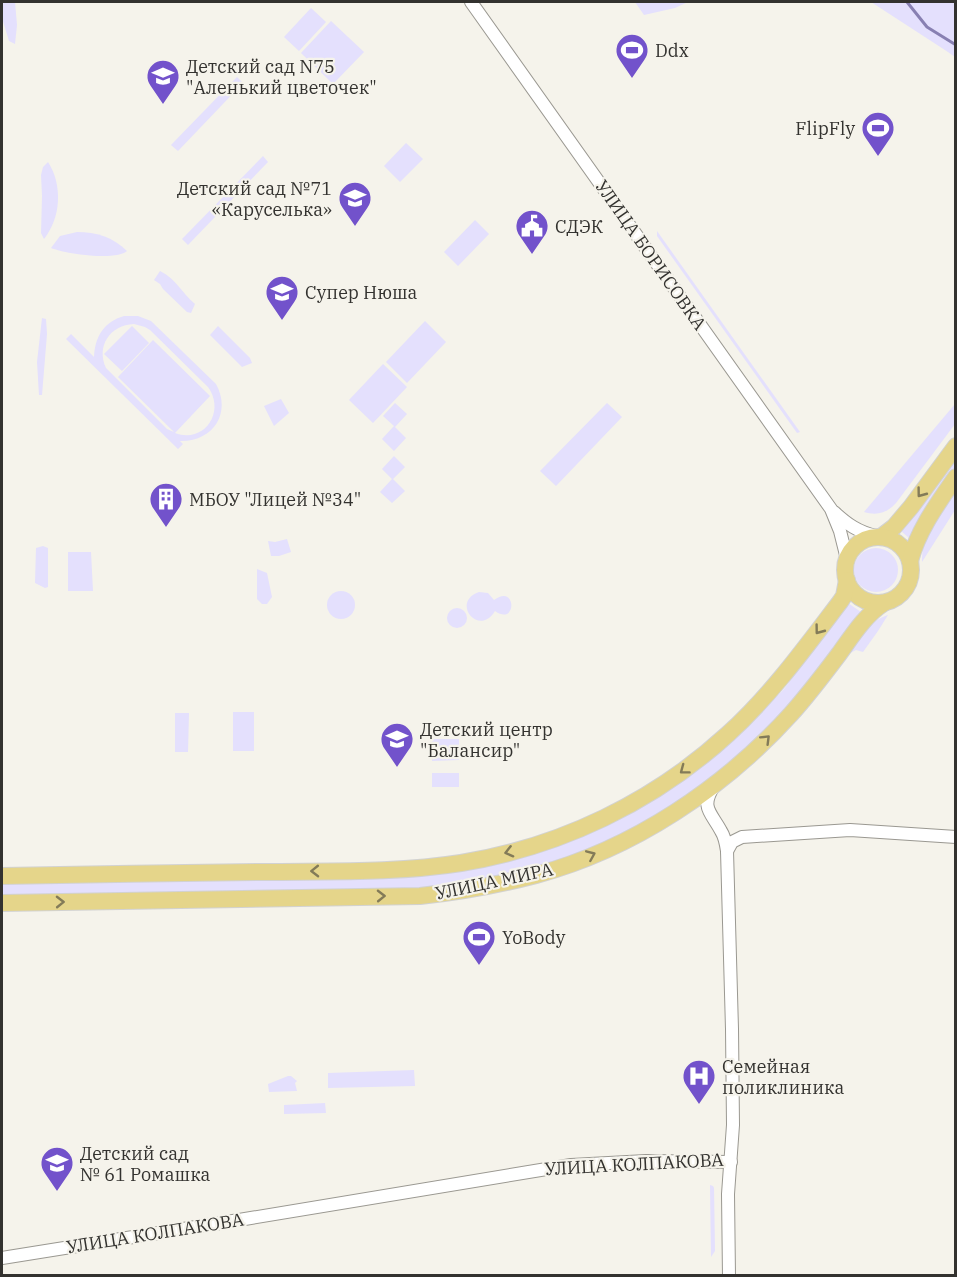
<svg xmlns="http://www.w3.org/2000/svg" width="957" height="1277" font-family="'IBM Plex Serif',serif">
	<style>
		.green { fill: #e4e0fd; fill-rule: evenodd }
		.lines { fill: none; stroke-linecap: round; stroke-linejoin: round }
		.stream { stroke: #8880b2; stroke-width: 3 }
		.minor-casing { stroke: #9a9891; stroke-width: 14 }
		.major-casing { stroke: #d2d2d1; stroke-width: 18 }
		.minor { stroke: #fff; stroke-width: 12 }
		.major { stroke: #e5d58a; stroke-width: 16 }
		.oneway { stroke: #837b58 }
		.labels { text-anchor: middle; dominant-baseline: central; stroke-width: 4.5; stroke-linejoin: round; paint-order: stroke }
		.poi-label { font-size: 18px; fill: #33322f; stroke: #f5f3eb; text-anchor: start }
		.street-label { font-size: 18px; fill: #33322f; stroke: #f5f3eb }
	</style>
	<rect width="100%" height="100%" fill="#f5f3eb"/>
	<g class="green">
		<polygon points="2,2 15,2 17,25 15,44 9,41 2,18"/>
		<polygon points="635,2 688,2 675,8 644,15"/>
		<polygon points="871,2 955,2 955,57 948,52"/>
		<polygon points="311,8 326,22 299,51 284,37"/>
		<polygon points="331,21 364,52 333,84 301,53"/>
		<polygon points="237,77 243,83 178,151 171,145"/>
		<polygon points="406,143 423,159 400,182 384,166"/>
		<polygon points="263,156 268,162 188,245 182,239"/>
		<path d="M 48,162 C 63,185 61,218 44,239 L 41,233 L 42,196 L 41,175 L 43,167 Z"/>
		<polygon points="475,220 489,234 458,266 444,252"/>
		<polygon points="657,231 800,432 797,433 657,236"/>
		<path d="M 77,232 C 96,232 113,237 127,251 C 115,261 66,254 51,248 L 60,236 Z"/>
		<path d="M 160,271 C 175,278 182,293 195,304 L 191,313 L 187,312 L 163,289 L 160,284 L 154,280 Z"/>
		<path d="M 124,316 L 138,316 L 151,321 L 216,384 C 232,413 213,442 180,441 L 183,444 L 178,449 L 66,339 L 71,334 L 94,357 C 95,336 104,322 124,316 ZM 134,324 L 145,327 L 150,330 L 208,387 C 226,412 204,444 175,433 L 210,396 L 153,340 L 118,377 L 174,432 L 167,429 L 106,368 C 96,346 110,325 134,324 Z"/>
		<polygon points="42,318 46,319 47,334 42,395 39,395 37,362"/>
		<polygon points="425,321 446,342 407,383 386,362"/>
		<polygon points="132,326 149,343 122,371 104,354"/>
		<polygon points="218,326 250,358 252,363 242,367 210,335"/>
		<polygon points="383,364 407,387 373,423 349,400"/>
		<polygon points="281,399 289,413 274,426 264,406"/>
		<polygon points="395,403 407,414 395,427 406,438 394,451 382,439 394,426 383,416"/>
		<polygon points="607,403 622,417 556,486 540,471"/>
		<path d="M 955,404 L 955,424 L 896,503 C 887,513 877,516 864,512 Z"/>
		<polygon points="955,455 955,467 909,538 900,530"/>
		<polygon points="394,456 405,467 393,479 405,491 392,503 380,492 392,479 382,469"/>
		<path d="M 955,488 L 955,510 L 922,562 C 921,535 941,509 955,488 Z"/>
		<polygon points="287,539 291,552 279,556 271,556 268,541 275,542"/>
		<polygon points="43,546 48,548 48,587 45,588 35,583 36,548"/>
		<circle cx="876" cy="570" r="22"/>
		<polygon points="68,552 91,552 93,591 68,591"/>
		<polygon points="257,569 267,573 272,597 267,604 262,604 257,599"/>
		<circle cx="341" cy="605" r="14"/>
		<path d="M 479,592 L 488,593 L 494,600 C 517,583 517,627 495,611 C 479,638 450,602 479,592 Z"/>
		<polygon points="848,603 861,612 805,688 752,745 688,796 622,834 585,851 521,873 425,888 2,896 2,881 489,864 691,774 732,742 784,689"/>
		<circle cx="457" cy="618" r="10"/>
		<path d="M 888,615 L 878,631 L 863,652 L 856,650 L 847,655 C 857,638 869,621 888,615 Z"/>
		<rect x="233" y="712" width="21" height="39"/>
		<polygon points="175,713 189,713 188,752 175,752"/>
		<polygon points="432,739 459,739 459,760 432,761"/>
		<rect x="432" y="773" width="27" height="14"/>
		<polygon points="414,1070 415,1086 328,1088 328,1073"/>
		<polygon points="288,1076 291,1076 297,1081 295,1083 297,1091 269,1092 268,1084"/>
		<polygon points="325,1103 326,1113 284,1114 284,1105"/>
		<polygon points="710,1185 713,1186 714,1188 715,1251 711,1257"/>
	</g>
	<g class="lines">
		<polyline class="stream" points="907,2 927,27 956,45"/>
		<defs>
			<g id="minor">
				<polyline points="471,2 831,509 840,531 847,559"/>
				<path d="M 834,512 C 847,524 858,532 876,536"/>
				<path d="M 714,786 C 700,808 711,812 721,831 C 725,837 726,844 727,851 L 732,1029 L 733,1125 L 728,1194 L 729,1276"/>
				<polyline points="727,851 732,842 742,837 850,830 956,837"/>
				<polyline points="2,1258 233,1221 571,1165 646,1161 731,1162"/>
			</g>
			<g id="major">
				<polyline points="881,537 894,527 911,507 956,446"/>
				<circle cx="878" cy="570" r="33"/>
				<path d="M 910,561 C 918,530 938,503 956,477"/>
				<path d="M 2,876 C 89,874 177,873 264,872 C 328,871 398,873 461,863 C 560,847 654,802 728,734 C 771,695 805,648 840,602 L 844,596 L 847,580"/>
				<path d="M 2,903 L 420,896 C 459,892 498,885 536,875 C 633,849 724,788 791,714 C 808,695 824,674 839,654 C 852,636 865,615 884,603"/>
			</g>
		</defs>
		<use href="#minor" class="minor-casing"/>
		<use href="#major" class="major-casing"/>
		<use href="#minor" class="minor"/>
		<use href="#major" class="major"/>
	</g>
	<defs><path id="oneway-chevron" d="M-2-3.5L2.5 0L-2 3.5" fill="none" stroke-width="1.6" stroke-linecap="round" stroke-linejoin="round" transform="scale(1.5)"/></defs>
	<g class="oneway">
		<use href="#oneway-chevron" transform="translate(921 493) rotate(127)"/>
		<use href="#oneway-chevron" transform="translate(819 630) rotate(127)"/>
		<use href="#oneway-chevron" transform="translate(766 739) rotate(-45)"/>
		<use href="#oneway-chevron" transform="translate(684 770) rotate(143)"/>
		<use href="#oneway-chevron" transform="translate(509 852) rotate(166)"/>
		<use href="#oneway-chevron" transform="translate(591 855) rotate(-23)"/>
		<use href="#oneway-chevron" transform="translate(315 871) rotate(179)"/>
		<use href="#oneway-chevron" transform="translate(381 896) rotate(-1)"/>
		<use href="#oneway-chevron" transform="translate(60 902) rotate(-1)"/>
	</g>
	<defs>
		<symbol id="stadium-pin" viewBox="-11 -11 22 30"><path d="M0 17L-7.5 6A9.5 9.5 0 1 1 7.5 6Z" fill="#7252cb" stroke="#f5f3eb"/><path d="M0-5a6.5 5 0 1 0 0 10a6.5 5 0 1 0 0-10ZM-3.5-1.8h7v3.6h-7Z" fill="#fff"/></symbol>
		<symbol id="school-pin" viewBox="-11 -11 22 30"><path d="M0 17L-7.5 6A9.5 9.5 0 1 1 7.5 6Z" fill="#7252cb" stroke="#f5f3eb"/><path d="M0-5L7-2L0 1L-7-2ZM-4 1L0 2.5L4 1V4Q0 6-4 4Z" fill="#fff"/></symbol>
		<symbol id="civic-pin" viewBox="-11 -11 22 30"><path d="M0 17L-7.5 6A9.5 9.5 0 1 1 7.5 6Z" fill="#7252cb" stroke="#f5f3eb"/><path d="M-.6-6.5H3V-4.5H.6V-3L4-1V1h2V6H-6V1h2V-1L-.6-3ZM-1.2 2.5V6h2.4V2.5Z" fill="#fff"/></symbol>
		<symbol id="building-pin" viewBox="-11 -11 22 30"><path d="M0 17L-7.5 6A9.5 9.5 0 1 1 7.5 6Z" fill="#7252cb" stroke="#f5f3eb"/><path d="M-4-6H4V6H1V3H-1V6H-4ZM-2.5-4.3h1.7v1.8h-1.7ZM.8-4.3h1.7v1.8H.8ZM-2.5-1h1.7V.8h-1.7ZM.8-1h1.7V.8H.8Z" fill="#fff"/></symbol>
		<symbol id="hospital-pin" viewBox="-11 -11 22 30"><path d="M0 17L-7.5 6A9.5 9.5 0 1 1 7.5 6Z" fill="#7252cb" stroke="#f5f3eb"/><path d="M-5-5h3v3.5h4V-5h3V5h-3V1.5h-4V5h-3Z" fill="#fff"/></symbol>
	</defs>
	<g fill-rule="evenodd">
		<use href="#stadium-pin" x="613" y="31" width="38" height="52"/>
		<use href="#school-pin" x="144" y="57" width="38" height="52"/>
		<use href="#stadium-pin" x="859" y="109" width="38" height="52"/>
		<use href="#school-pin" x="336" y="179" width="38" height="52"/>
		<use href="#civic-pin" x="513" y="207" width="38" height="52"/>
		<use href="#school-pin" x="263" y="273" width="38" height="52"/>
		<use href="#building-pin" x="147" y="480" width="38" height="52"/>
		<use href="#school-pin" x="378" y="720" width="38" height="52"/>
		<use href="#stadium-pin" x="460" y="918" width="38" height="52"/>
		<use href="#hospital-pin" x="680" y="1057" width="38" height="52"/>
		<use href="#school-pin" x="38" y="1144" width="38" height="52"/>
	</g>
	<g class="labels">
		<g class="poi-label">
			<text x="655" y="50">Ddx</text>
			<text x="186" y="66">Детский сад N75<tspan x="186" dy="21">"Аленький цветочек"</tspan></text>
			<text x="855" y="128" text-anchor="end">FlipFly</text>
			<text x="332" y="188" text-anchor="end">Детский сад №71<tspan x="332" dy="21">«Каруселька»</tspan></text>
			<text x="555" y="226">СДЭК</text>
			<text x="305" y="292">Супер Нюша</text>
			<text x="189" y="499">МБОУ "Лицей №34"</text>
			<text x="420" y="729">Детский центр<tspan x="420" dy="21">"Балансир"</tspan></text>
			<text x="502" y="937">YoBody</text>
			<text x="722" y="1066">Семейная<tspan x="722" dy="21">поликлиника</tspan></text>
			<text x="80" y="1153">Детский сад<tspan x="80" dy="21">№ 61 Ромашка</tspan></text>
		</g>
		<g class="street-label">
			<text transform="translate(651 255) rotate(55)">УЛИЦА БОРИСОВКА</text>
			<text transform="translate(494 881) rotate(-12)">УЛИЦА МИРА</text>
			<text transform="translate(634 1164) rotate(-3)">УЛИЦА КОЛПАКОВА</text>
			<text transform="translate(155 1233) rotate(-9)">УЛИЦА КОЛПАКОВА</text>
		</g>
	</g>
	<rect width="957" height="1277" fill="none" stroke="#33322f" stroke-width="6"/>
</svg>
